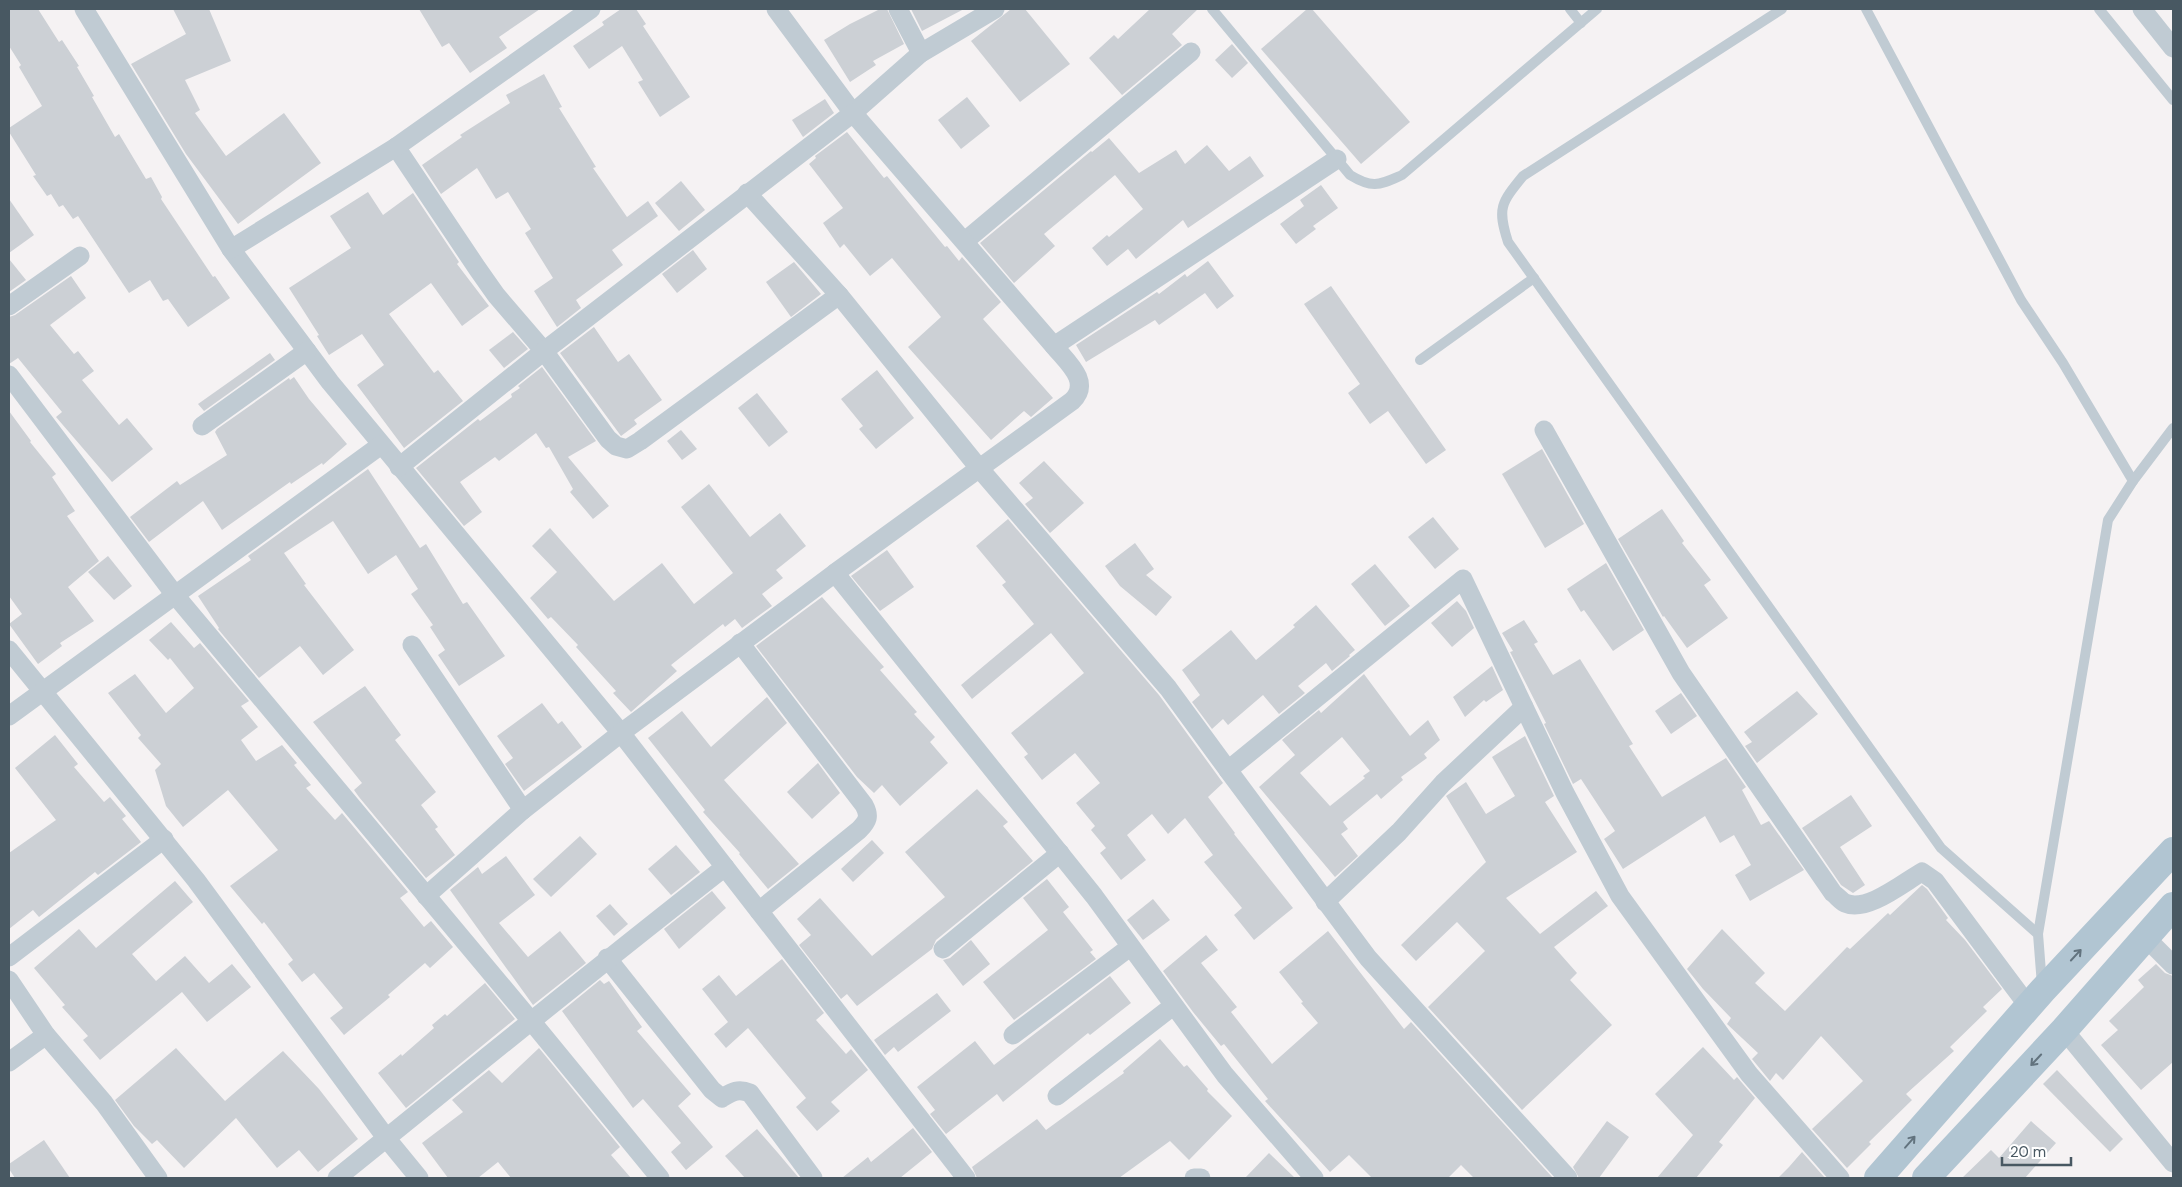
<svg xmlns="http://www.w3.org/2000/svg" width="2182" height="1187" font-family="'DM Sans',sans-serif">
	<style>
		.building { fill: #ccd0d5; fill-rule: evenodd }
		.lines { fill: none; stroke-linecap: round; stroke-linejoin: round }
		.service { stroke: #c0cbd3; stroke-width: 10 }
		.minor { stroke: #c0cbd3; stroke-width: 19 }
		.primary { stroke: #b1c5d2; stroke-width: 28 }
		.oneway { stroke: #62737e }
	</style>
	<rect width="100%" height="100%" fill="#f5f2f3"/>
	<g class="building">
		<polygon points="9,9 38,9 59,42 62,40 79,66 77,67 94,96 92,97 115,137 119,134 146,179 151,177 162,197 161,199 213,277 215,276 230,298 188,327 168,299 163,301 150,280 129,293 78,216 73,219 63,205 59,207 51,194 47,196 33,176 36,175 9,132 9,128 42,106 19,67 21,65 9,46"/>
		<polygon points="173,9 209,9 231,61 185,80 200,110 195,113 226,156 284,113 321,163 238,224 186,154 131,64 186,34"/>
		<polygon points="419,9 540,9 499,37 507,48 470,73 449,43 442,47"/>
		<polygon points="621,9 636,9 646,24 643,26 690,97 660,117 638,82 643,80 622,46 589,69 573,46 604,25 602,22"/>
		<polygon points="880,9 887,9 904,44 873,61 876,65 850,82 824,40 850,24"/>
		<polygon points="911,9 964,9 922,31"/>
		<polygon points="1011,9 1025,9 1070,64 1020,102 971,41"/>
		<polygon points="1150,9 1198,9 1172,34 1182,45 1122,95 1089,58 1114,35 1118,39"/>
		<polygon points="1307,9 1312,9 1410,122 1361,164 1261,49"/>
		<polygon points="1232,44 1248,63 1232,78 1215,60"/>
		<polygon points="544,74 562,107 559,108 596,167 593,168 627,217 648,201 658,216 612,250 623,265 576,300 581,308 557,327 534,291 553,278 525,233 531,229 508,192 496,199 477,168 441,194 422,165 462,137 460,135 510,103 506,95"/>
		<polygon points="967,97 990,126 961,149 938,120"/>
		<polygon points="825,99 834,113 803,137 792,120"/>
		<polygon points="847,132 884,178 887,176 945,247 947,246 959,261 962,257 1001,302 983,319 1053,398 1031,417 1024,411 991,440 908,347 941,317 892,258 870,276 844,244 840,248 823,223 843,208 809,164 816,158 815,156"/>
		<polygon points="1109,138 1139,173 1176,150 1185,164 1207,145 1229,171 1250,156 1264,176 1188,228 1183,220 1136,259 1128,249 1107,266 1092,248 1107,235 1109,237 1143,209 1115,175 1044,234 1055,246 1014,283 980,243 1091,151 1092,152"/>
		<polygon points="681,181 705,210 679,231 655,203"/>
		<polygon points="1321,185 1338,208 1313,226 1316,229 1296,244 1280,224 1304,206 1300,200"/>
		<polygon points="368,192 383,215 413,193 459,262 457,264 489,306 462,326 431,283 389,314 434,373 438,370 463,401 404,448 357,385 384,365 362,334 329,355 317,336 319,335 289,288 351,248 330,216"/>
		<polygon points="9,199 34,235 9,253"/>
		<polygon points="693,250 707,269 677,293 662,274"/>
		<polygon points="9,259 26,280 9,292"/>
		<polygon points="1208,261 1234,296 1217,309 1205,293 1159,325 1155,320 1086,362 1076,345 1157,292 1159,294 1185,274 1187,277"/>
		<polygon points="794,262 821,294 791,317 766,282"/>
		<polygon points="71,276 86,298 50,325 74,354 78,351 94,371 82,380 119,425 127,418 153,449 112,482 56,417 62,412 18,358 9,364 9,317 15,315"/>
		<polygon points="1331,286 1446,450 1426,464 1388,411 1370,424 1348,393 1360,384 1304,304"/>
		<polygon points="594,327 618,362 629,354 662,400 634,420 637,424 621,436 560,353"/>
		<polygon points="513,332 528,349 504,368 489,350"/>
		<polygon points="270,353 275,360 204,411 198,404"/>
		<polygon points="542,367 596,441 568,457 609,506 593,519 570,492 573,489 549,447 546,448 536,433 499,461 495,457 460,482 482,512 464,526 416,468 478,419 480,421 512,397 511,394 520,388 518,386"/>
		<polygon points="877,370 914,418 876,449 859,429 863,426 841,399"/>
		<polygon points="294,377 309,399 347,444 323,465 322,463 291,484 290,482 222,530 203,501 149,542 130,517 177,481 180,485 227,455 215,432 217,429 289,378 290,380"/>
		<polygon points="757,393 788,432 769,447 738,408"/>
		<polygon points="9,411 31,441 30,442 56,474 52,477 75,511 67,516 99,561 68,587 94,621 60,643 62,646 38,664 9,624 22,614 9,596"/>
		<polygon points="681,430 697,449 682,460 667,441"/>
		<polygon points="1542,449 1584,524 1545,548 1502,474"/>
		<polygon points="1044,461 1084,503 1050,533 1025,504 1033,498 1019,483"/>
		<polygon points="368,469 420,548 426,544 463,604 467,602 505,656 459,686 438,655 445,650 430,627 433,625 411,594 418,589 396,555 368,574 333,521 284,553 306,584 304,585 354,650 323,675 300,646 259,678 218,629 219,628 198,596 251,560 248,556"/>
		<polygon points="709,484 750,537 780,513 806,546 776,570 783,578 762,594 772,606 742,628 735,619 725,627 723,624 671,665 677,671 631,712 613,693 616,691 576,647 578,645 551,617 548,619 530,598 557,572 532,546 550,528 614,601 662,563 694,604 733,573 681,507"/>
		<polygon points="1662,509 1684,541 1682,543 1711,580 1704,585 1728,618 1687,648 1664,616 1663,617 1618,539"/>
		<polygon points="1433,517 1459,549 1435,569 1408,537"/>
		<polygon points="1008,519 1159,695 1223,783 1208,797 1235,833 1234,834 1293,908 1254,940 1234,915 1242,908 1204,862 1213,855 1185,818 1168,834 1152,814 1127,835 1146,860 1121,880 1100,853 1106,848 1091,830 1095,826 1076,803 1100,783 1075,753 1042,780 1024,757 1028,754 1011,733 1084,673 1051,633 972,699 961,685 1034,624 1002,585 1006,582 976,546"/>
		<polygon points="1135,543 1154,569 1146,575 1172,597 1156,616 1120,586 1105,566"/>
		<polygon points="887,550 914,587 880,611 851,576"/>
		<polygon points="108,556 132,586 114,600 88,572"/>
		<polygon points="1606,563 1644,630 1613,651 1584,610 1581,612 1567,589"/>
		<polygon points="1375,564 1410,606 1385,626 1351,584"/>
		<polygon points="822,597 884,667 880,670 917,712 914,714 935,737 930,742 948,763 900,806 882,785 874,793 857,777 756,646"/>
		<polygon points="1457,601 1466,611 1474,628 1452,647 1431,623"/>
		<polygon points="1316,605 1355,650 1349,655 1350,656 1332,671 1326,663 1298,686 1305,693 1279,714 1263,695 1228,725 1223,719 1212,729 1192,702 1200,695 1182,670 1231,630 1256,660 1295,627 1293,625"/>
		<polygon points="1524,620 1538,642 1534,644 1553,675 1580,659 1633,744 1629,746 1662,797 1726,758 1746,787 1742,790 1761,825 1769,821 1804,870 1750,901 1735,875 1751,865 1734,835 1720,843 1705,816 1623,869 1604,839 1615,831 1581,779 1573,784 1544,724 1546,723 1510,652 1513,651 1502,633"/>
		<polygon points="171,622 194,648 200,643 249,701 241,706 258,727 241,740 256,761 282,745 297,763 294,765 311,785 306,788 335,820 342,813 408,892 400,898 424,927 431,921 453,947 430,968 425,963 388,995 390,997 344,1035 330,1018 343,1008 314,973 302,982 288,964 293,960 264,922 262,924 230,886 278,850 228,790 183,827 166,806 155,770 161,764 138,738 141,735 108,693 135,674 166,713 194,688 170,658 168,660 149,640"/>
		<polygon points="1492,666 1503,690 1486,702 1484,700 1465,717 1453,697"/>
		<path d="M 1364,674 L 1410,736 L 1428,720 L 1440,740 L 1424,754 L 1427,758 L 1401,777 L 1403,780 L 1381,799 L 1377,794 L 1343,822 L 1348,829 L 1341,834 L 1358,856 L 1335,877 L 1259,787 L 1295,755 L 1282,740 L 1319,710 L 1321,713 ZM 1342,737 L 1370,771 L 1363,776 L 1365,778 L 1330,806 L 1300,773 Z"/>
		<polygon points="365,686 401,735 395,740 436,792 421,805 438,827 435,829 455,855 426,878 359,797 354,790 362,783 313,722"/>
		<polygon points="1797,691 1818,714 1757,763 1745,746 1752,742 1744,732"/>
		<polygon points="1681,693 1697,716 1671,734 1655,711"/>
		<polygon points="767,697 787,723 724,780 799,864 768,889 739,854 740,853 703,812 705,810 648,738 682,711 711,747"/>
		<polygon points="542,703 558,724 562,721 582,747 524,791 505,764 513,758 497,736"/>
		<polygon points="55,735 78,764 74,767 104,802 110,797 126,816 122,819 141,842 98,875 95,872 39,917 33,910 9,929 9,853 56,820 15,768"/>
		<polygon points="1525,736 1554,796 1545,802 1577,852 1506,898 1540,934 1596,891 1608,906 1554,947 1577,973 1570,980 1612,1025 1522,1110 1428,1007 1485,951 1457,922 1416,961 1401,945 1486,862 1446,796 1466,782 1486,814 1515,796 1492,757"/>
		<polygon points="818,763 840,793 812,819 787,792"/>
		<polygon points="977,789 1008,822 1003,826 1033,861 936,940 932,949 857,1006 847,994 841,999 799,945 811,935 797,919 820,898 872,956 945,897 905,852"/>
		<polygon points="1851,795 1872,826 1840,847 1865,885 1853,893 1841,885 1802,828"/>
		<polygon points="580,836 597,854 551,897 533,879"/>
		<polygon points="872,840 884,853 853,882 841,869"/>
		<polygon points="676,845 700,872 671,895 648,869"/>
		<polygon points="506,856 535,895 499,923 528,957 560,931 586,963 533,1005 450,890 478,867 482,874"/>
		<polygon points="1047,879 1069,907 1063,912 1093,950 1090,952 1096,959 1014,1020 983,982 1048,930 1023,898"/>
		<polygon points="175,881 193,902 132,954 156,981 185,956 209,983 232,964 251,987 207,1022 182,992 100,1060 83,1040 88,1036 62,1007 65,1005 34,968 79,929 96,948"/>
		<polygon points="1922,885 1927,889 1948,918 1946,920 1965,940 2002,989 1983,1007 1987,1011 1950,1047 1954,1051 1906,1094 1912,1100 1869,1142 1871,1144 1847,1168 1812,1129 1863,1081 1821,1036 1783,1080 1776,1073 1770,1081 1752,1059 1758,1053 1727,1024 1731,1018 1703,989 1687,969 1722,929 1765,973 1755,983 1785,1011 1847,947 1850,949 1888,913 1890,915"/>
		<polygon points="712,891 726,908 679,949 664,929"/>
		<polygon points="1153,899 1170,920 1143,940 1127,920"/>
		<polygon points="610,904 628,924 614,936 596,916"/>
		<polygon points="1328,931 1404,1029 1411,1022 1553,1178 1474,1178 1461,1165 1448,1178 1372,1178 1349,1155 1330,1172 1265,1101 1268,1099 1224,1044 1221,1046 1193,1012 1163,971 1206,935 1218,950 1201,963 1237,1007 1231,1012 1272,1064 1318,1023 1301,1003 1303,1002 1279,972"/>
		<polygon points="971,940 990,964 963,986 943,960 950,958"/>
		<polygon points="782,959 824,1013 816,1020 846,1054 851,1049 868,1070 831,1102 840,1111 817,1131 796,1107 806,1098 748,1028 726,1048 714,1034 728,1022 702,989 719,975 736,996"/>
		<polygon points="2156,964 2165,973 2173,976 2173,1062 2141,1090 2101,1045 2118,1030 2109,1021 2144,987 2138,980"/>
		<polygon points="1110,976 1131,1003 1090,1035 1088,1033 1003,1102 997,1094 946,1134 930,1114 935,1110 917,1087 975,1041 994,1065"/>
		<polygon points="600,980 604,984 609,981 642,1027 637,1031 691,1094 678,1106 713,1147 686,1170 671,1152 681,1143 643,1099 633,1108 562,1011"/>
		<polygon points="485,983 515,1019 406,1108 378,1073 401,1054 402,1056 434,1028 432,1025 445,1014 447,1016"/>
		<polygon points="937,993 951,1011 898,1052 894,1047 885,1055 874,1040"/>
		<polygon points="1160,1039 1184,1067 1187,1065 1208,1089 1207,1091 1232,1116 1189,1160 1170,1141 1119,1178 977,1178 972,1167 1037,1119 1046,1130 1124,1073 1123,1071"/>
		<polygon points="1703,1047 1734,1080 1737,1077 1755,1098 1719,1142 1723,1145 1696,1178 1657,1178 1693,1135 1655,1094"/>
		<polygon points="176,1048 225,1101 283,1051 319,1089 358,1139 318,1172 299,1150 277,1168 236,1118 184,1168 157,1140 152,1144 134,1126 115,1100"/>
		<polygon points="539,1048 620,1147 611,1155 631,1178 511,1178 498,1162 478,1178 448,1178 422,1143 463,1112 452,1100 489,1070 502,1083"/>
		<polygon points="2057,1070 2123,1139 2110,1152 2043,1084"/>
		<polygon points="1607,1121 1629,1137 1599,1178 1579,1178 1573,1167"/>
		<polygon points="2031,1121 2056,1143 2025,1178 1962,1178 1991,1150 1999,1158"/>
		<polygon points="913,1128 932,1152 900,1178 842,1178 868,1157 871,1162"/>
		<polygon points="757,1129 778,1153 799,1178 745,1178 725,1156"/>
		<polygon points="44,1140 70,1178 15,1178 9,1169 9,1164"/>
		<polygon points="1802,1152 1825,1178 1778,1178 1789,1167"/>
		<polygon points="1269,1153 1295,1178 1245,1178"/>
	</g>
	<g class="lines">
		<g class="service">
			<path d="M 1212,9 L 1350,175 C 1373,189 1379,185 1402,175 L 1597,9"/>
			<polyline points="1570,9 1581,23"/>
			<path d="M 1782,9 L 1523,176 C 1501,203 1497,208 1508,242 L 1941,848 L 2038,934 L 2042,985"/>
			<polyline points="1866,9 2021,300 2063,363 2133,481 2108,520 2038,934"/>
			<polyline points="2099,9 2173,100"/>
			<polyline points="1420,360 1534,278"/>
			<polyline points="2133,481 2173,428"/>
		</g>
		<g class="minor">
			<polyline points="84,9 231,249 330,382 621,733 966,1178"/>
			<polyline points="776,9 853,113 921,53 995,9"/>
			<polyline points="898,9 921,53"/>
			<polyline points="2142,9 2173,48"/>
			<polyline points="396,147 477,268 496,295 544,351 608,439 616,446 627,449 640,441 839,295"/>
			<polyline points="747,193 839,295 979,468 1168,688 1228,770"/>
			<polyline points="965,241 1191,52"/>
			<polyline points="231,249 396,147 591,9"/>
			<polyline points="9,306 80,256"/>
			<polyline points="1054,346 1337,159"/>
			<polyline points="9,375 175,595 532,1022 660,1178"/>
			<polyline points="202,426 307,351"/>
			<path d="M 1544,430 L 1681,673 L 1833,893 C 1837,896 1841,901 1845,903 C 1867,913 1904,882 1922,872 L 1935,881 L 2029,1007"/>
			<path d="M 399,467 L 544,351 L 853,113 L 1054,346 C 1067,362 1092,382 1072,401 L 835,573"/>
			<path d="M 740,643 L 864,805 C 870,816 868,821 859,830 L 759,911"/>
			<polyline points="412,645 523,810"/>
			<polyline points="9,650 196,880 387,1139 419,1178"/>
			<polyline points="9,716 381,445"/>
			<polyline points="426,896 523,810 621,733 835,573 1094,896 1225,1075 1314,1178"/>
			<polyline points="1325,902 1399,832 1443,783 1524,707"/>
			<polyline points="2145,937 2173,965"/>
			<polyline points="943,949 1060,853"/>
			<polyline points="9,957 164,839"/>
			<path d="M 607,958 L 712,1090 L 722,1098 C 732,1092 738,1088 750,1093 L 813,1178"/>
			<polyline points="9,980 46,1035 104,1103 158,1178"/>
			<polyline points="2064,1030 2173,1163"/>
			<polyline points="1013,1035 1130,947"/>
			<polyline points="9,1062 46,1035"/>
			<polyline points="1057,1096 1173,1006"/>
			<path d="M 337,1178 C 466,1074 594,969 725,867"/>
			<polyline points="1194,1178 1201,1178"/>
			<polyline points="1568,1178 1368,958 1228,770 1463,579 1565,793 1620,896 1749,1074 1840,1178"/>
		</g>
		<g class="primary">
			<polyline points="1878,1178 2042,991 2173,851"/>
			<polyline points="1926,1178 2064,1030 2173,906"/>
		</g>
	</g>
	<defs><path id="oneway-shaft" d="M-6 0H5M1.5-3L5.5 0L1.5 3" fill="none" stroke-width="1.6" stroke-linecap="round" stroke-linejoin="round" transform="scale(1.25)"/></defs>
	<g class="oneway">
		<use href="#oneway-shaft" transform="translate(2076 955) rotate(-47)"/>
		<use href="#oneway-shaft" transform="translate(2036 1060) rotate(133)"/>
		<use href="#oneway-shaft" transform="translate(1910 1142) rotate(-49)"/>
	</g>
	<rect width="2182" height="1187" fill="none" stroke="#485862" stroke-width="20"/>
	<path d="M2002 1157v8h69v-8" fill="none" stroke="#485862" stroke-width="2.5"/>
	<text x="2010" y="1157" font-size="15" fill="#485862" stroke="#ffffff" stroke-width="4" paint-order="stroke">20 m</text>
</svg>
